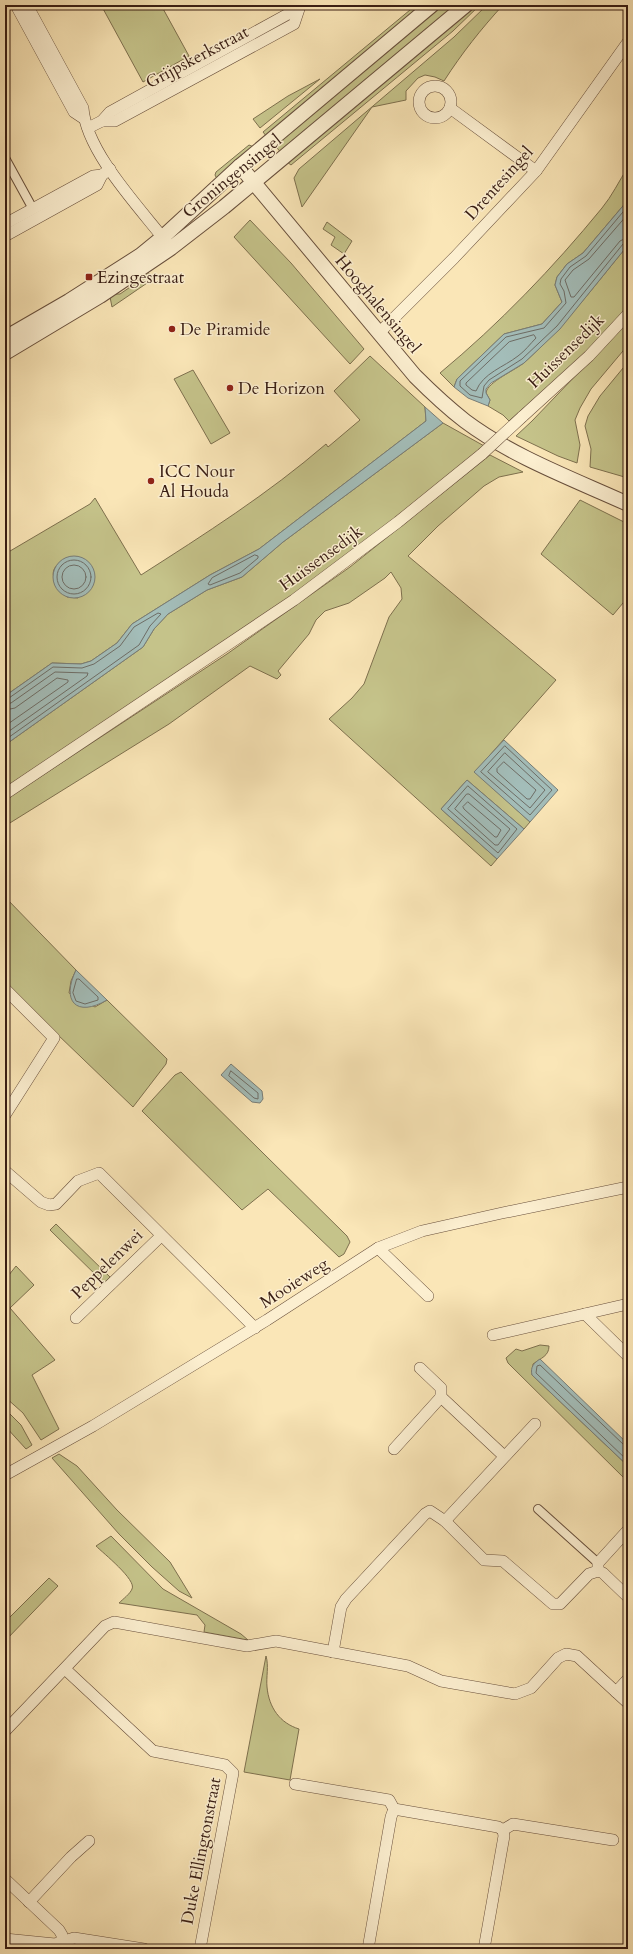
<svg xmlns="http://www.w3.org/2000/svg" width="633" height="1954" font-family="Cardo,serif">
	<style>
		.green { fill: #c5c38a; stroke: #7e704e; fill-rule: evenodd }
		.water { fill: #a3bdb9; stroke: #787d77 }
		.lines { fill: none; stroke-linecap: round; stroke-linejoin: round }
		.shore { stroke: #6e6d66; stroke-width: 1 }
		.pedestrian-casing { stroke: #684f3c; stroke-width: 10 }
		.minor-casing { stroke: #684f3c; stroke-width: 12 }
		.tertiary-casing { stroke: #684f3c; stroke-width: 16 }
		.pedestrian { stroke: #fcefd0; stroke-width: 8 }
		.minor { stroke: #fcefd0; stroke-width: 11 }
		.tertiary { stroke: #fcefd0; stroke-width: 14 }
		.minor-bridge-casing { stroke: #684f3c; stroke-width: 12; stroke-linecap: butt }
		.minor-bridge { stroke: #fcefd0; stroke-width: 11 }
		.poi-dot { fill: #8f2418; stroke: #fcefd0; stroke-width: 1.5 }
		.labels { text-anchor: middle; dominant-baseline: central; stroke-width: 3; stroke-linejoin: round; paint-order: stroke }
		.street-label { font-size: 17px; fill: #381d13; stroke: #fcefd0 }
		.poi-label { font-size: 17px; fill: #381d13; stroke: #fcefd0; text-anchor: start }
	</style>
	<rect width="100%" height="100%" fill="#fae6b7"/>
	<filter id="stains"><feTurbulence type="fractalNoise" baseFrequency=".005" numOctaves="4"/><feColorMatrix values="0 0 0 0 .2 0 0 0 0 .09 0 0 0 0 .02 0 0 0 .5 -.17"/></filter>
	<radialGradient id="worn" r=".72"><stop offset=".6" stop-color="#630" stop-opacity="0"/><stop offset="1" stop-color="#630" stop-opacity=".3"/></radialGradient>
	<g class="green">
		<polygon points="101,5 161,5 189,56 143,82"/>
		<polygon points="416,5 426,5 267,137 263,132"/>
		<polygon points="437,5 461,5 282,154 273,143"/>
		<polygon points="472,5 480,5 453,31 291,165 287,162"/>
		<path d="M 487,5 L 503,5 C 481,29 462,53 444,81 L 435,77 L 425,75 L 418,78 L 406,91 L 406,100 L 372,107 L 302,207 L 294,178 L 299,169 L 454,37 Z"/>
		<polygon points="320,79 260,128 253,119 288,96"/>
		<polygon points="249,145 254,147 217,179 215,175 216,172"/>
		<path d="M 628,167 L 628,200 L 583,253 L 567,264 L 557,277 L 555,285 L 562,302 L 542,324 L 504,334 L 457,379 L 454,387 L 440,373 C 499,324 553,268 602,208 C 612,196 619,181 628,167 Z"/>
		<polygon points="250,220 291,263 364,349 350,364 234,237"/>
		<polygon points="327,222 352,241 344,254 331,245 335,237 323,229"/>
		<path d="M 628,245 L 628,308 L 593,347 L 509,421 L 503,415 L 488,406 L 490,400 L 486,393 C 487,382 516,370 525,362 C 564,327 595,285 628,245 Z"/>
		<polygon points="147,271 153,279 112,307 110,297 114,294 120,294 139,281 140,275"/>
		<polygon points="628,321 628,345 591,389 580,408 575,420 580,445 577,463 558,456 516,436 532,421"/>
		<path d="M 370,356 L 425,407 L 426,421 L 259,549 L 210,575 L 132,624 L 117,643 L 91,661 L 81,664 L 52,663 L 5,696 L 5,554 L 90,504 L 95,498 L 141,575 C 205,534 268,494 326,444 L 328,447 L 360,420 L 334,391 ZM 71,557 L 79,557 L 78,598 L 67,597 C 52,579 44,568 71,557 Z"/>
		<polygon points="628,362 628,478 590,467 591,449 585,426 588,416 600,396"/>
		<polygon points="193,370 230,433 211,444 174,379"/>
		<polygon points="443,423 486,447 286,603 5,789 5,745 143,647 154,629 168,614 207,590 242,577 283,542"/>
		<polygon points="490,455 523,472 499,477 484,486 438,526 408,556 556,680 475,772 530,822 524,829 467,780 441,809 497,859 491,866 329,719 352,698 364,684 389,617 402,599 401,588 391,572 385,578 349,603 325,611 316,620 309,634 278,671 281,675 277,679 250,666 169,724 5,826 5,800 227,654 350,567"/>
		<polygon points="580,500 628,524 628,597 613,615 541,554"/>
		<polygon points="5,897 76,970 71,981 69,993 95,1007 107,1000 167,1059 166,1064 133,1107 5,984"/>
		<polygon points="181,1072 347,1236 350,1242 344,1254 339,1257 268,1189 242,1210 142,1111 175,1075"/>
		<polygon points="56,1224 110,1277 104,1283 50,1230"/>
		<polygon points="16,1266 34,1285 10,1308 55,1360 32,1375 59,1429 41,1440 23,1413 5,1397 5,1280"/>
		<path d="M 540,1345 L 549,1346 C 549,1356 541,1358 533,1364 L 532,1375 L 628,1466 L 628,1482 L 508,1363 L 506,1358 L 516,1349 L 522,1351 Z"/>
		<polygon points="5,1409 21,1425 32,1445 26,1449 5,1426"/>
		<polygon points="59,1454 77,1466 117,1510 170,1562 192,1598 179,1591 152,1567 119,1534 52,1458"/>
		<path d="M 111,1536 L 163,1589 L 241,1634 L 248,1640 L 204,1632 L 205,1625 L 197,1615 L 119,1603 C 123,1599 130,1594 132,1589 C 137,1580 103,1553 96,1546 Z"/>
		<polygon points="49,1578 58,1586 5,1641 5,1622"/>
		<path d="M 266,1656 C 269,1666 266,1677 267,1687 C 269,1708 280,1723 299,1729 L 290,1780 L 244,1772 Z"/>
	</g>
	<g class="water">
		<polygon points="628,200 628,245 560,329 524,363 491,383 486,389 486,393 490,400 488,406 468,398 454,387 457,379 504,334 542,324 562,302 555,285 557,277 567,264 583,253"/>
		<polygon points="425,407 443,423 283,542 242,577 207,590 168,614 154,629 143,647 5,745 5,696 52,663 81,664 91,661 117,643 132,624 210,575 259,549 426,421"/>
		<circle cx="74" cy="577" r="21"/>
		<polygon points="504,740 558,790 530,822 474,772"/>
		<polygon points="467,780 524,829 497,859 441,809"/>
		<path d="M 76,970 L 107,1000 C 76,1018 61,1001 76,970 Z"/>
		<polygon points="231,1064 262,1091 263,1099 260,1103 252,1102 221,1075"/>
		<path d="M 540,1359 L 628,1444 L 628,1466 L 532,1375 C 530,1367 534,1363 540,1359 Z"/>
	</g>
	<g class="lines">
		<g class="shore">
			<polyline points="628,206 586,256 570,267 561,279 560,284 564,291 566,303 544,328 506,337 460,381 460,386 470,395 482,398 484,386 489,380 522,359 557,326 623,244 628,243"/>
			<polyline points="628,214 589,259 573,270 565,280 571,297 574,297 620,241 628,237"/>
			<path d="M 534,335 L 536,338 C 530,344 525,351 518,356 C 504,367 483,373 476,391 L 472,390 L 466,385 L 466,383 L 509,342 Z"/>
			<polygon points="255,555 258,556 258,558 240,573 210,585 208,584 212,578"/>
			<circle cx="74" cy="577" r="17"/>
			<circle cx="74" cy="577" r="12"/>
			<polyline points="5,699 9,698 53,667 82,668 94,664 120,646 134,627 158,613 161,614 150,626 139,645 5,740"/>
			<polyline points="5,704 11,703 55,672 88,673 87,676 5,734"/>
			<polyline points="5,710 15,708 57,678 68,680 68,682 5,726"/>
			<polygon points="505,746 552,790 530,815 481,772"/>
			<polygon points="505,753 545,790 530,808 488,772"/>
			<polygon points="504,762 536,790 530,799 527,799 497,772 497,769"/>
			<polygon points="468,786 517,829 498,853 448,809"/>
			<polygon points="467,794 469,794 510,829 498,845 495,845 455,809"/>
			<polygon points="468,802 501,830 497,837 495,837 464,809 463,807"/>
			<polygon points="77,979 79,979 98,997 98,1000 85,1004 76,1001 73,993"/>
			<polygon points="231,1071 258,1093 258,1099 254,1098 229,1076"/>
			<polyline points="628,1447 624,1445 540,1365 537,1366 536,1373 628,1461"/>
		</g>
		<defs>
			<g id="pedestrian">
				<polyline points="5,158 33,209"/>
				<polyline points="538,1509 598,1563"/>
			</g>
			<g id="minor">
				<polyline points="17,5 18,9 74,112 83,118"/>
				<path d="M 27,5 L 83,108 C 86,152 140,208 167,243"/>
				<circle cx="435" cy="102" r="16"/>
				<polyline points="450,108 536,171"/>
				<polyline points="102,121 115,121 294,24 300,6"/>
				<polyline points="88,128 102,121 110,112 288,14 298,10"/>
				<polyline points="5,224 93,176 102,175"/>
				<polyline points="5,236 97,185 102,175 110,169"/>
				<polyline points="379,333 454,258 536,171 628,42"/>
				<polyline points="522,417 589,356 628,314"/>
				<polyline points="5,794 294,600 398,522 482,454"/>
				<polyline points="5,989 54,1038 5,1115"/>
				<polyline points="5,1171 41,1202 49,1205 56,1204 78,1181 99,1173 255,1328"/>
				<polyline points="378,1248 428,1296"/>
				<polyline points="585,1314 628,1356"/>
				<polyline points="76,1318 161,1236"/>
				<polyline points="493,1335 628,1304"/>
				<polyline points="420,1368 441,1388 441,1397 504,1456"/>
				<polyline points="394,1449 441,1397"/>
				<polyline points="5,1475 93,1426 267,1320 378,1248 422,1231 502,1213 628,1187"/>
				<polyline points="445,1521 484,1560 503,1561 553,1604 560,1604 589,1574 598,1571 603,1573 628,1597"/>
				<polyline points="598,1571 598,1563 628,1530"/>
				<polyline points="333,1652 341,1607 346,1599 425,1514 430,1511 445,1521 535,1424"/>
				<polyline points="65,1669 153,1751 225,1765 233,1773 200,1949"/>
				<polyline points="616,1692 628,1679"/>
				<polyline points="5,1731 105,1626 114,1622 247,1646 276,1641 408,1666 441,1681 515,1694 531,1688 558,1658 566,1654 577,1656 628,1703"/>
				<polyline points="295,1784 389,1800 394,1809"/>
				<polyline points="394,1809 498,1827 503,1830"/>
				<polyline points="503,1830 513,1824 613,1840"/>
				<polyline points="5,1879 59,1930 62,1935 62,1946"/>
				<polyline points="29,1902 71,1857 89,1841"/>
				<polyline points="5,1939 55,1944 74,1938 144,1949"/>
				<polyline points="368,1949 391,1817 394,1809"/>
				<polyline points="484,1949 504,1836 503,1830"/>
			</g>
			<g id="tertiary">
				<path d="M 240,166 L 415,376 C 431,392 447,407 465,421 C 513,457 573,479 628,504"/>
				<polyline points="5,338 69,301 141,255 163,237 240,166 432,5"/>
				<polyline points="5,353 100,296 171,248 224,207 466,5"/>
			</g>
		</defs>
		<use href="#pedestrian" class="pedestrian-casing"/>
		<use href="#minor" class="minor-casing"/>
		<use href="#tertiary" class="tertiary-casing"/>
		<use href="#pedestrian" class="pedestrian"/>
		<use href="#minor" class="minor"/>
		<use href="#tertiary" class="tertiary"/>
		<defs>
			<polyline id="minor-bridge" points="482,454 522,417"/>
		</defs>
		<use href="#minor-bridge" class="minor-bridge-casing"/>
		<use href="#minor-bridge" class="minor-bridge"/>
	</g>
	<g class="poi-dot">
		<rect x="85" y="273" width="8" height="8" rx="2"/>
		<circle cx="172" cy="329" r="4"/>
		<circle cx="230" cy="388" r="4"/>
		<circle cx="151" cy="481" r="4"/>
	</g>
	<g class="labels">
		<g class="street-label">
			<text transform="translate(197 57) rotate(-28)">Grijpskerkstraat</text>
			<text transform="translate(232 176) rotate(-39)">Groningensingel</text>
			<text transform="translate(499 183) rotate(-48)">Drentesingel</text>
			<text transform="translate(378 304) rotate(50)">Hooghalensingel</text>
			<text transform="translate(566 351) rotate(-44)">Huissensedijk</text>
			<text transform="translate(321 558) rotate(-36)">Huissensedijk</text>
			<text transform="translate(107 1264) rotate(-44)">Peppelenwei</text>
			<text transform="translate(294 1283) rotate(-33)">Mooieweg</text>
			<text transform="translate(201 1851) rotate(-79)">Duke Ellingtonstraat</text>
		</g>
		<g class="poi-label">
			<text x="97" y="277">Ezingestraat</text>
			<text x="180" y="329">De Piramide</text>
			<text x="238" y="388">De Horizon</text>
			<text x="159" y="471">ICC Nour<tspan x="159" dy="20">Al Houda</tspan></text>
		</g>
	</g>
	<rect width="633" height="1954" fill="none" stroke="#fae6b7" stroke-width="20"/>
	<rect x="6" y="6" width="621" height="1942" fill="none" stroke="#381d13" stroke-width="2"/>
	<rect x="10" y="10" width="613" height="1934" fill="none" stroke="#381d13"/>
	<rect width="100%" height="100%" filter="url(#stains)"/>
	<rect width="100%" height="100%" fill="url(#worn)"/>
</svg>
